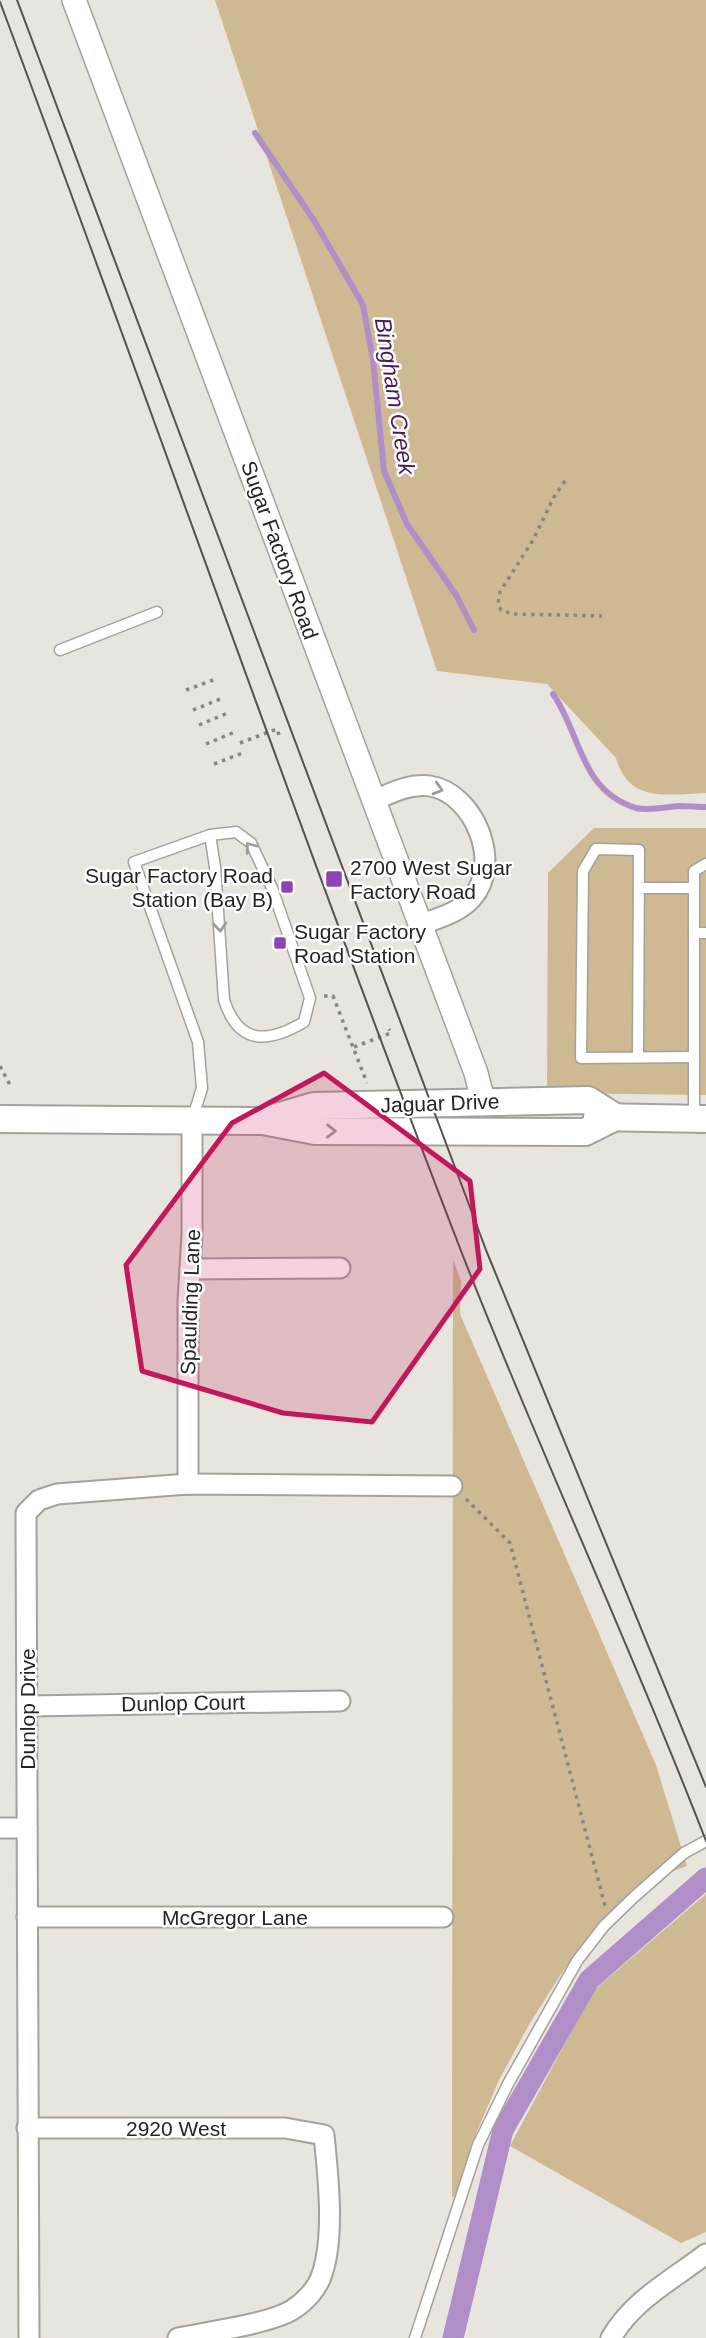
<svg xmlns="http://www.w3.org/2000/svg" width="706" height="2338" font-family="Helvetica,sans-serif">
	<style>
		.green { fill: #ceb992 }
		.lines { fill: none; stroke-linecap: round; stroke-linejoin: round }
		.stream { stroke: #b18ec8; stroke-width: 6 }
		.canal { stroke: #b18ec8; stroke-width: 21 }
		.service-casing { stroke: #a5a19b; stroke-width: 13 }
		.minor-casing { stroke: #a5a19b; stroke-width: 23 }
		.tertiary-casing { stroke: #a5a19b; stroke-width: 26 }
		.secondary-casing { stroke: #a5a19b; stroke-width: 30 }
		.path { stroke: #898782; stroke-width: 3.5; stroke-dasharray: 3.5 5; stroke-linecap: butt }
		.service { stroke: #fff; stroke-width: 10 }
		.minor { stroke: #fff; stroke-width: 19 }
		.tertiary { stroke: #fff; stroke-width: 23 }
		.secondary { stroke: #fff; stroke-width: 26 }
		.tram { stroke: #55534f; stroke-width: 2 }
		.oneway { stroke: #9d9d9c }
		.marked { fill: #c2185b; fill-opacity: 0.2; stroke: #c2185b; stroke-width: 5; stroke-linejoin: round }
		.poi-dot { fill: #8e44b6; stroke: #fff; stroke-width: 2.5 }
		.labels { text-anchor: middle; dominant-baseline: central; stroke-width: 5; stroke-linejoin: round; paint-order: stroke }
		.street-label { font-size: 21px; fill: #262522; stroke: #fff }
		.poi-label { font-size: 21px; fill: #262522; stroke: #fff; text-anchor: start }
		.water-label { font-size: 23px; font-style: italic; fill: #47195f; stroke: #fff }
	</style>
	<rect width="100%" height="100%" fill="#e8e5de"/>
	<g class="green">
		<path d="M 215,0 L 706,0 L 706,793 C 668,794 629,804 616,758 L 547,684 L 437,671 Z"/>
		<polygon points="594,828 706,828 706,1095 547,1093 548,873"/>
		<polygon points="453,1259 461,1281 460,1314 656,1765 687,1866 652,1878 610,1920 591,1933 561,1974 530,2023 499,2080 477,2131 459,2197 452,2197"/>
		<polygon points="706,1894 706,2232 681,2243 510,2146 593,1991"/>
	</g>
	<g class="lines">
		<g class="stream">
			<polyline points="255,133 315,222 363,305 373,360 384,471 407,524 456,595 474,630"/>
			<path d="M 553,694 C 581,734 580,791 636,808 C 648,811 666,807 679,806 C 688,806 697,807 706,807"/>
		</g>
		<polyline class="canal" points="453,2338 503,2130 589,1980 706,1878"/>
		<defs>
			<g id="service">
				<polyline points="60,650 157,612"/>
				<polyline points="639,888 694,888"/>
				<polyline points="694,933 694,871 706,864"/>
				<polyline points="638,1057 639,850 596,849 583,871 581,1058 694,1057"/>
				<polyline points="694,1117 694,933 706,933"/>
				<path d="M 192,1120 L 202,1088 L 198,1042 L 134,862 L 210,835 L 236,832 L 251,843 L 272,888 L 310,998 L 304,1022 C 268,1043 239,1046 224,1000 L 215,867 L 210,835"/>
				<polyline points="415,2338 478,2145 508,2084 577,1961 604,1926 634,1897 684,1853 706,1841"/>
			</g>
			<g id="minor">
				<path d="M 373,801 C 391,793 410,783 430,786 C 474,793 503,863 472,898 C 459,913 437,918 420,925"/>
				<polyline points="190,1269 340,1268"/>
				<polyline points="188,1484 188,1301 192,1234 192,1121"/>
				<polyline points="27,1706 340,1701"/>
				<polyline points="0,1828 27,1828"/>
				<polyline points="27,1917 443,1917"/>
				<path d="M 27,2128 L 285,2128 L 324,2135 C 328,2175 335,2236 322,2274 C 318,2288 305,2302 292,2310 C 269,2324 207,2332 178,2338"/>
				<polyline points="29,2338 26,1513 39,1500 57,1494 188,1484 452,1486"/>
				<path d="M 611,2338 C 633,2300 672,2280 706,2254"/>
			</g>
			<polyline id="tertiary" points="74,0 476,1073 483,1101"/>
			<g id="secondary">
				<polyline points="597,1117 706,1119"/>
				<polyline points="0,1119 263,1121 315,1131 585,1132 615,1117"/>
				<polyline points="270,1119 314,1106 588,1100 615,1117"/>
			</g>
		</defs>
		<use href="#service" class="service-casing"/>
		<use href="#minor" class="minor-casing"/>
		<use href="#tertiary" class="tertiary-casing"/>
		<use href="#secondary" class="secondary-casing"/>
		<g class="path">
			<polyline points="565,481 554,497 533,540 500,592 498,604 501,610 513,614 602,616"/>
			<polyline points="186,690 216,679"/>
			<polyline points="193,710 223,698"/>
			<polyline points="199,725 228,713"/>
			<polyline points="240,743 277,729 279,735"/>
			<polyline points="206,744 235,732"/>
			<polyline points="214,764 243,753"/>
			<polyline points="324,996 333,996 367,1083"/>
			<polyline points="354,1047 391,1033 389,1029"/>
			<polyline points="0,1066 11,1087"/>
			<polyline points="466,1499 510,1543 605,1906"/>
		</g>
		<use href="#service" class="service"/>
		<use href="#minor" class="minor"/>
		<use href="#tertiary" class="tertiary"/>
		<use href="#secondary" class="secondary"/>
		<g class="tram">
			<polyline points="17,0 486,1250 706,1787"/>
			<path d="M 0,2 C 156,419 302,840 463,1256 C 540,1453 630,1644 706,1841"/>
		</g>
	</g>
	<defs><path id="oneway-chevron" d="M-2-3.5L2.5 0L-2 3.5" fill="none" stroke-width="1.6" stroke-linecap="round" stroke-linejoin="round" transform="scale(1.75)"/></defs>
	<g class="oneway">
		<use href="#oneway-chevron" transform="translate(438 789) rotate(16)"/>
		<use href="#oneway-chevron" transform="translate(250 847) rotate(-127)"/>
		<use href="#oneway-chevron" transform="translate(220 927) rotate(85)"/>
		<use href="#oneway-chevron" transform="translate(331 1131)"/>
	</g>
	<path class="marked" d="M 324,1073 L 470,1181 L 480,1269 L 372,1422 L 283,1413 L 142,1371 L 126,1265 L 232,1123 Z"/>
	<g class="poi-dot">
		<rect x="325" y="870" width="18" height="18" rx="3.5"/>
		<rect x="280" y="880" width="14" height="14" rx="3.5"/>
		<rect x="273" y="936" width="14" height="14" rx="3.5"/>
	</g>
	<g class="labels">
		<g class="street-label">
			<text transform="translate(280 550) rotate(70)">Sugar Factory Road</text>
			<text transform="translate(440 1103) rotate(-2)">Jaguar Drive</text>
			<text transform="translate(190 1302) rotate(-88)">Spaulding Lane</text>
			<text transform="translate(183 1703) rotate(-1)">Dunlop Court</text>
			<text transform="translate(27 1709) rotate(-90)">Dunlop Drive</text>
			<text x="235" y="1917">McGregor Lane</text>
			<text x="176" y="2128">2920 West</text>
		</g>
		<g class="poi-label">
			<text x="350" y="867">2700 West Sugar<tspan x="350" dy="24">Factory Road</tspan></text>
			<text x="273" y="875" text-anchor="end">Sugar Factory Road<tspan x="273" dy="24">Station (Bay B)</tspan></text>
			<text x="294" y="931">Sugar Factory<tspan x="294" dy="24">Road Station</tspan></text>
		</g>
		<g class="water-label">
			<text transform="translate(395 396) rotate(81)">Bingham Creek</text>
		</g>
	</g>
</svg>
